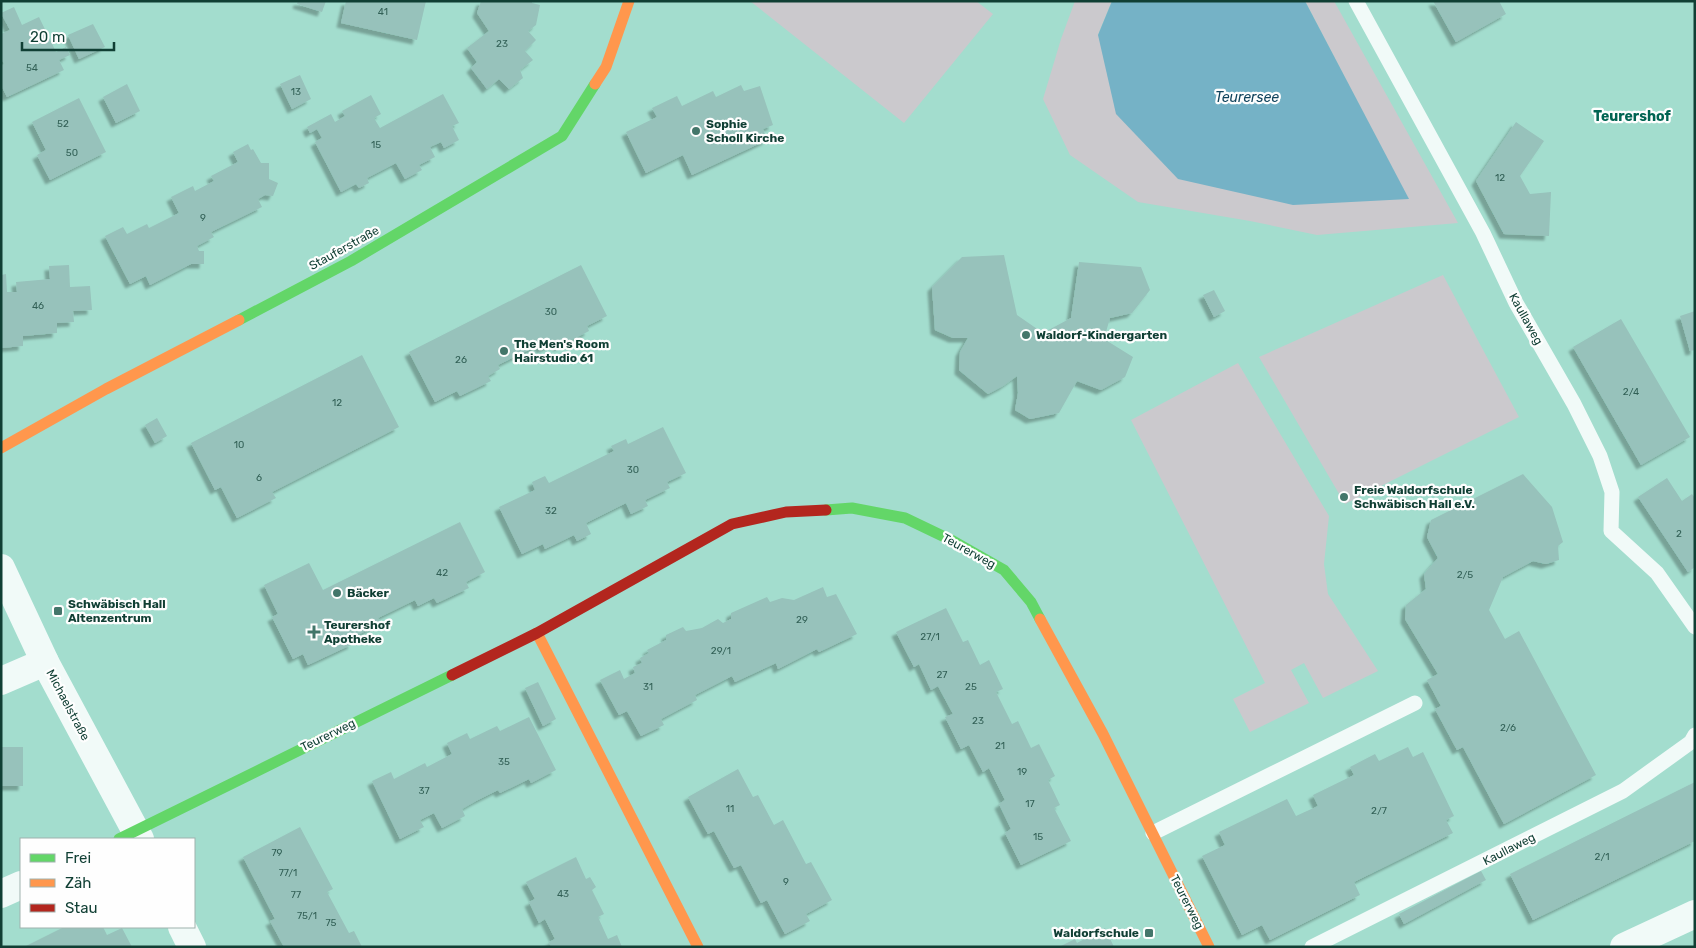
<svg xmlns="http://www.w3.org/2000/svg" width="1696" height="948" font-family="Rubik,sans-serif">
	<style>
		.green { fill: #cbc9cd }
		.water { fill: #75b2c6 }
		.building { fill: #97c2bb; filter: url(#shadow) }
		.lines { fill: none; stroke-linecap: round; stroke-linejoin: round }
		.lane { stroke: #f1faf8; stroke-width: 15 }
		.street { stroke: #f1faf8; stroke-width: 28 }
		.fast { stroke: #63d668; stroke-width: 11 }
		.slow { stroke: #ff974d; stroke-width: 11 }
		.jam { stroke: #b3261e; stroke-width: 11 }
		.poi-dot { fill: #43766a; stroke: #fefefe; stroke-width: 2 }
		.labels { text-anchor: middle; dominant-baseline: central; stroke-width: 4.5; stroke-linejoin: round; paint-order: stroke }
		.number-label { font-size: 10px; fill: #326056 }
		.poi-label { font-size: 12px; font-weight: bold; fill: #103f34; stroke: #fefefe; text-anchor: start }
		.street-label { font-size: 12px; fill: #103f34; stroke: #fefefe }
		.water-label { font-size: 14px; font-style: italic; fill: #10435c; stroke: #fefefe }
		.neighbourhood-label { font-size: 14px; font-weight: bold; fill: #006452; stroke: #fefefe }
	</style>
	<defs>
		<filter id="shadow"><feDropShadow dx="-4.5" dy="4.5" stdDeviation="1" flood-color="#0004"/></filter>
	</defs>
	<rect width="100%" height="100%" fill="#a3ddce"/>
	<g class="green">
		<polygon points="750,1 976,1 993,14 904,123"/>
		<polygon points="1075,1 1112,1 1098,35 1408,199 1305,1 1334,1 1458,223 1317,235 1250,221 1138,202 1070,155 1043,99 1061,39"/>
		<polygon points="1443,275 1519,417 1345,504 1259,357"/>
		<polygon points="1238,363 1329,516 1324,564 1328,594 1378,671 1323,698 1304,663 1291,670 1309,703 1250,732 1233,699 1265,683 1131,420"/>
	</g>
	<polygon class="water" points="1112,1 1305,1 1409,199 1293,205 1178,179 1116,114 1098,35"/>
	<g class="building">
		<polygon points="298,1 326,1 322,12 297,4"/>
		<polygon points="346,1 426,1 417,40 341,23"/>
		<polygon points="481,1 532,1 532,3 540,5 536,25 528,31 536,40 525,51 533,60 520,70 523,78 509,89 499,79 487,89 471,68 477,62 467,48 489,31 477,13"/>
		<polygon points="1433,1 1499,1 1506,14 1456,42"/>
		<polygon points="14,7 22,25 39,17 56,52 66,47 70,55 59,60 64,70 7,97 1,85 1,66 4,64 1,58 1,34 10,30 1,13"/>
		<polygon points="93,24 105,47 79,59 68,35"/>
		<polygon points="300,75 311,99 292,109 280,84"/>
		<polygon points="127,84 140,111 116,123 103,97"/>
		<polygon points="741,85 744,91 760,86 773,125 763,129 767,140 692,175 683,155 646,173 626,132 657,117 652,108 677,96 682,106 713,91 716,97"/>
		<polygon points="443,94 459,123 452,126 459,140 444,148 441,142 430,147 435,157 419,165 422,170 405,179 396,163 367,178 369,183 359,188 356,184 341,192 315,142 322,138 317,129 310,133 307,127 331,114 335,122 345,116 342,111 371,95 381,114 374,118 380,128"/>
		<polygon points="79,98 106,152 50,180 37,155 46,150 32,122"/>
		<polygon points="1516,122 1544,141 1520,176 1530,194 1551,192 1549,236 1504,234 1476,181"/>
		<polygon points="248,144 251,150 253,149 261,163 269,163 269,179 278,183 273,196 265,195 258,199 262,207 211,232 214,237 197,246 199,251 204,251 204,264 191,264 150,285 146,276 130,284 105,236 123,227 127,234 147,224 149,228 179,213 171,197 193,186 195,191 214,181 211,176 238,162 233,152"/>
		<polygon points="1004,255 1017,315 1043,333 1071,318 1079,262 1141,267 1150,290 1132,313 1110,318 1104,339 1133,357 1125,377 1101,390 1077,381 1059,413 1030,419 1015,410 1018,393 1017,376 1003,386 988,394 959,370 960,352 968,338 953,338 935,330 932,287 962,257"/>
		<polygon points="69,265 70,287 90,286 92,310 73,311 74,322 57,323 57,333 23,336 23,346 1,348 1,275 6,274 7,292 17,292 16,282 50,279 49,266"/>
		<polygon points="581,265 607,316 587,326 589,331 558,347 555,343 541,349 539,345 498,365 500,369 488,376 491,381 460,396 457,391 435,402 409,352"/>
		<polygon points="1214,290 1225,311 1214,317 1203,295"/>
		<polygon points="1695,311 1695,350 1690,351 1680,316"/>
		<polygon points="1621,319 1690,437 1641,465 1573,347"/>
		<polygon points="362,355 399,427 272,492 276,498 237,518 221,487 215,490 191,443"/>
		<polygon points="157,418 167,436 155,443 145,425"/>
		<polygon points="663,427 686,473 667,482 670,488 645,500 648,506 631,514 626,503 586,523 591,534 577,541 574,535 545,549 543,544 522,554 499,507 535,490 532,482 545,476 549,483 614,451 611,446 626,439 628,444"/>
		<polygon points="1523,474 1552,507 1563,542 1558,546 1559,560 1546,564 1533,561 1503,577 1489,610 1505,639 1519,631 1596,775 1504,824 1463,747 1457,750 1435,709 1441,706 1427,680 1438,674 1405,619 1406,605 1426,589 1424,574 1438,558 1427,537 1431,520"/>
		<polygon points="1667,478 1682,501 1692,494 1695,498 1695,567 1688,572 1638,497"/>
		<polygon points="460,522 485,572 466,582 469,588 437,603 434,598 418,606 415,600 378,618 381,623 350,639 353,644 308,665 303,654 293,659 272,617 278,614 264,585 309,563 323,590"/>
		<polygon points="823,587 827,597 836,594 857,634 819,652 817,649 778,669 776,663 735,682 732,676 695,695 697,700 661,719 664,725 641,736 627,711 619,715 600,680 620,670 624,679 635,673 633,667 642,663 640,658 649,653 647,650 666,640 666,635 683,627 686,631 702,628 718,619 723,623 731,619 731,613 767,597 770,602 782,598 794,600"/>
		<polygon points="946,608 963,642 968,640 980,665 989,660 1003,689 996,692 1012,724 1018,721 1031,748 1039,744 1055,776 1048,780 1060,805 1054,808 1071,841 1021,865 1005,833 1011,829 999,804 1005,800 989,768 983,772 969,745 961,749 945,717 953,714 938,686 931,690 919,664 914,667 896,632"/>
		<polygon points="538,682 556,719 543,726 525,688"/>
		<polygon points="529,717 556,770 531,783 529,779 500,793 498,790 476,801 462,809 465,816 442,828 434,813 420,820 424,827 400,839 372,781 391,772 394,779 425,763 427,767 452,754 447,743 467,733 470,739 497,726 500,731"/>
		<rect x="1" y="747" width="22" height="39"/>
		<polygon points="1408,747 1413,757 1423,752 1454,816 1446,820 1453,833 1354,882 1360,895 1270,940 1262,925 1242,935 1202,856 1225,845 1219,832 1287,799 1296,816 1318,806 1313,795 1354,775 1350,767 1375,754 1379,761"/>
		<polygon points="738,769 753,797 758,795 774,825 783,820 806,864 811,862 832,900 806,914 810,921 785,934 767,900 761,903 741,865 734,868 714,831 708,834 688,797"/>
		<polygon points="1695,782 1695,841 1533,920 1510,874"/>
		<polygon points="300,827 333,889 327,892 349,933 354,931 362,947 284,947 270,921 275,919 243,857"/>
		<polygon points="576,857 586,879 590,877 596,887 592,890 604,914 598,917 608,939 617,935 622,947 551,947 549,942 555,939 545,919 539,923 529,902 535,899 526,882"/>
		<polygon points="1481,871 1486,880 1404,924 1399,914"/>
		<polygon points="64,927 103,927 107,935 122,928 132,947 24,947"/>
		<polygon points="1105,928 1114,947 1059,947 1075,939 1077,943"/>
	</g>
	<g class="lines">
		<g class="lane">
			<polyline points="1356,1 1483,233 1516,303 1574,404 1600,456 1612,492 1611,531 1657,573 1695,627"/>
			<polyline points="1153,833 1415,703"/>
			<polyline points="1312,947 1623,791 1691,742 1695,735"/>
		</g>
		<g class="street">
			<polyline points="1,568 45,662 140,839"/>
			<polyline points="1,681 45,662"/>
			<polyline points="1,894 21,885"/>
			<polyline points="182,927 192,947"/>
			<polyline points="1624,947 1695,914"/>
		</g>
		<g class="fast">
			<polyline points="239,320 351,261 562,136 595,84"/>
			<polyline points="826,510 852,508 905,518 953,541 1004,570 1031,602 1040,619"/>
			<polyline points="119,839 452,675"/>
		</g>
		<g class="slow">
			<polyline points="595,84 606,67 629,1"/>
			<polyline points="1,448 106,389 239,320"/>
			<polyline points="1040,619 1103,734 1209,947"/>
			<polyline points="537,633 698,947"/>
		</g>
		<polyline class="jam" points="452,675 537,633 732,524 786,512 826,510"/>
	</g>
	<g class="poi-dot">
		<circle cx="696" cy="131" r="5"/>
		<circle cx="1026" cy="335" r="5"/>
		<circle cx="504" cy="351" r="5"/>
		<circle cx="1344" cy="497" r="5"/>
		<circle cx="337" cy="593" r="5"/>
		<rect x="53" y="606" width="10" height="10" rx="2.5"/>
		<path d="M311.5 624.5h5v5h5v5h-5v5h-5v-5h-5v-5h5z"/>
		<rect x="1144" y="928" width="10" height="10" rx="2.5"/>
	</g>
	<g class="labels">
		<g class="number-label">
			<text x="383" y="12">41</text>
			<text x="502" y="44">23</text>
			<text x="32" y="68">54</text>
			<text x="296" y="92">13</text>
			<text x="63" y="124">52</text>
			<text x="376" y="145">15</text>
			<text x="72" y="153">50</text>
			<text x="1500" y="178">12</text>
			<text x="203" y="218">9</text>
			<text x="38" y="306">46</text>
			<text x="551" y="312">30</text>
			<text x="461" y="360">26</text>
			<text x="1631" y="392">2/4</text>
			<text x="337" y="403">12</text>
			<text x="239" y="445">10</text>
			<text x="633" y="470">30</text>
			<text x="259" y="478">6</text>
			<text x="551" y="511">32</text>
			<text x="1679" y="534">2</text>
			<text x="442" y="573">42</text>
			<text x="1465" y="575">2/5</text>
			<text x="802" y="620">29</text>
			<text x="930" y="637">27/1</text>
			<text x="721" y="651">29/1</text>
			<text x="942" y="675">27</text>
			<text x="648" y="687">31</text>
			<text x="971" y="687">25</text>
			<text x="978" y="721">23</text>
			<text x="1508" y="728">2/6</text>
			<text x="1000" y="746">21</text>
			<text x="504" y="762">35</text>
			<text x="1022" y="772">19</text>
			<text x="424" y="791">37</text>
			<text x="1030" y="804">17</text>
			<text x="730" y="809">11</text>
			<text x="1379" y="811">2/7</text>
			<text x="1038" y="837">15</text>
			<text x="277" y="853">79</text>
			<text x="1602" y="857">2/1</text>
			<text x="288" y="873">77/1</text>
			<text x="786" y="882">9</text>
			<text x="563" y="894">43</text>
			<text x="296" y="895">77</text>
			<text x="307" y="916">75/1</text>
			<text x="331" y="923">75</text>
		</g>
		<g class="poi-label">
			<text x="706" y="124">Sophie<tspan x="706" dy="14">Scholl Kirche</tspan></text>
			<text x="1036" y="335">Waldorf-Kindergarten</text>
			<text x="514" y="344">The Men's Room<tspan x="514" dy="14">Hairstudio 61</tspan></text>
			<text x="1354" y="490">Freie Waldorfschule<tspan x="1354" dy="14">Schwäbisch Hall e.V.</tspan></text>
			<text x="347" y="593">Bäcker</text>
			<text x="68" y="604">Schwäbisch Hall<tspan x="68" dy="14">Altenzentrum</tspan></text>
			<text x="324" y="625">Teurershof<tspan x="324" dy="14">Apotheke</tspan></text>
			<text x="1139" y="933" text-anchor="end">Waldorfschule</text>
		</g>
		<g class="street-label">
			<text transform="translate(344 248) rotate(-29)">Stauferstraße</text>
			<text transform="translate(1526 319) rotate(61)">Kaullaweg</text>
			<text transform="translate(969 551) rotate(29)">Teurerweg</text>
			<text transform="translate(68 705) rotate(62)">Michaelstraße</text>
			<text transform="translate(328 735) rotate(-26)">Teurerweg</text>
			<text transform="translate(1509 849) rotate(-27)">Kaullaweg</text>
			<text transform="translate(1187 902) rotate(63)">Teurerweg</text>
		</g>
		<g class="water-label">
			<text x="1247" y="97">Teurersee</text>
		</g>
		<g class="neighbourhood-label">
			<text x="1632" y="116">Teurershof</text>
		</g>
	</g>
	<rect width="1696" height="948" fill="none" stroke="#103f34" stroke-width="5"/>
	<rect x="20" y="838" width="175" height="90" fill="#fefefe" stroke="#9fb2ad"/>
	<rect x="30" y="854" width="25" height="8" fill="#63d668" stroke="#9fb2ad"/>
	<text x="65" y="863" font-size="15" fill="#103f34">Frei</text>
	<rect x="30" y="879" width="25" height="8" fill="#ff974d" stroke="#9fb2ad"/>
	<text x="65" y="888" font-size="15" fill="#103f34">Zäh</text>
	<rect x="30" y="904" width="25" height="8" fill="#b3261e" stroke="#9fb2ad"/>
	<text x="65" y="913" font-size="15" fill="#103f34">Stau</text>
	<path d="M22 42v8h92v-8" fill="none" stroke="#103f34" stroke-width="2.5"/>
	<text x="30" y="42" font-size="15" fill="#103f34" stroke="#fefefe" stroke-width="4" paint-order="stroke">20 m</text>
</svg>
